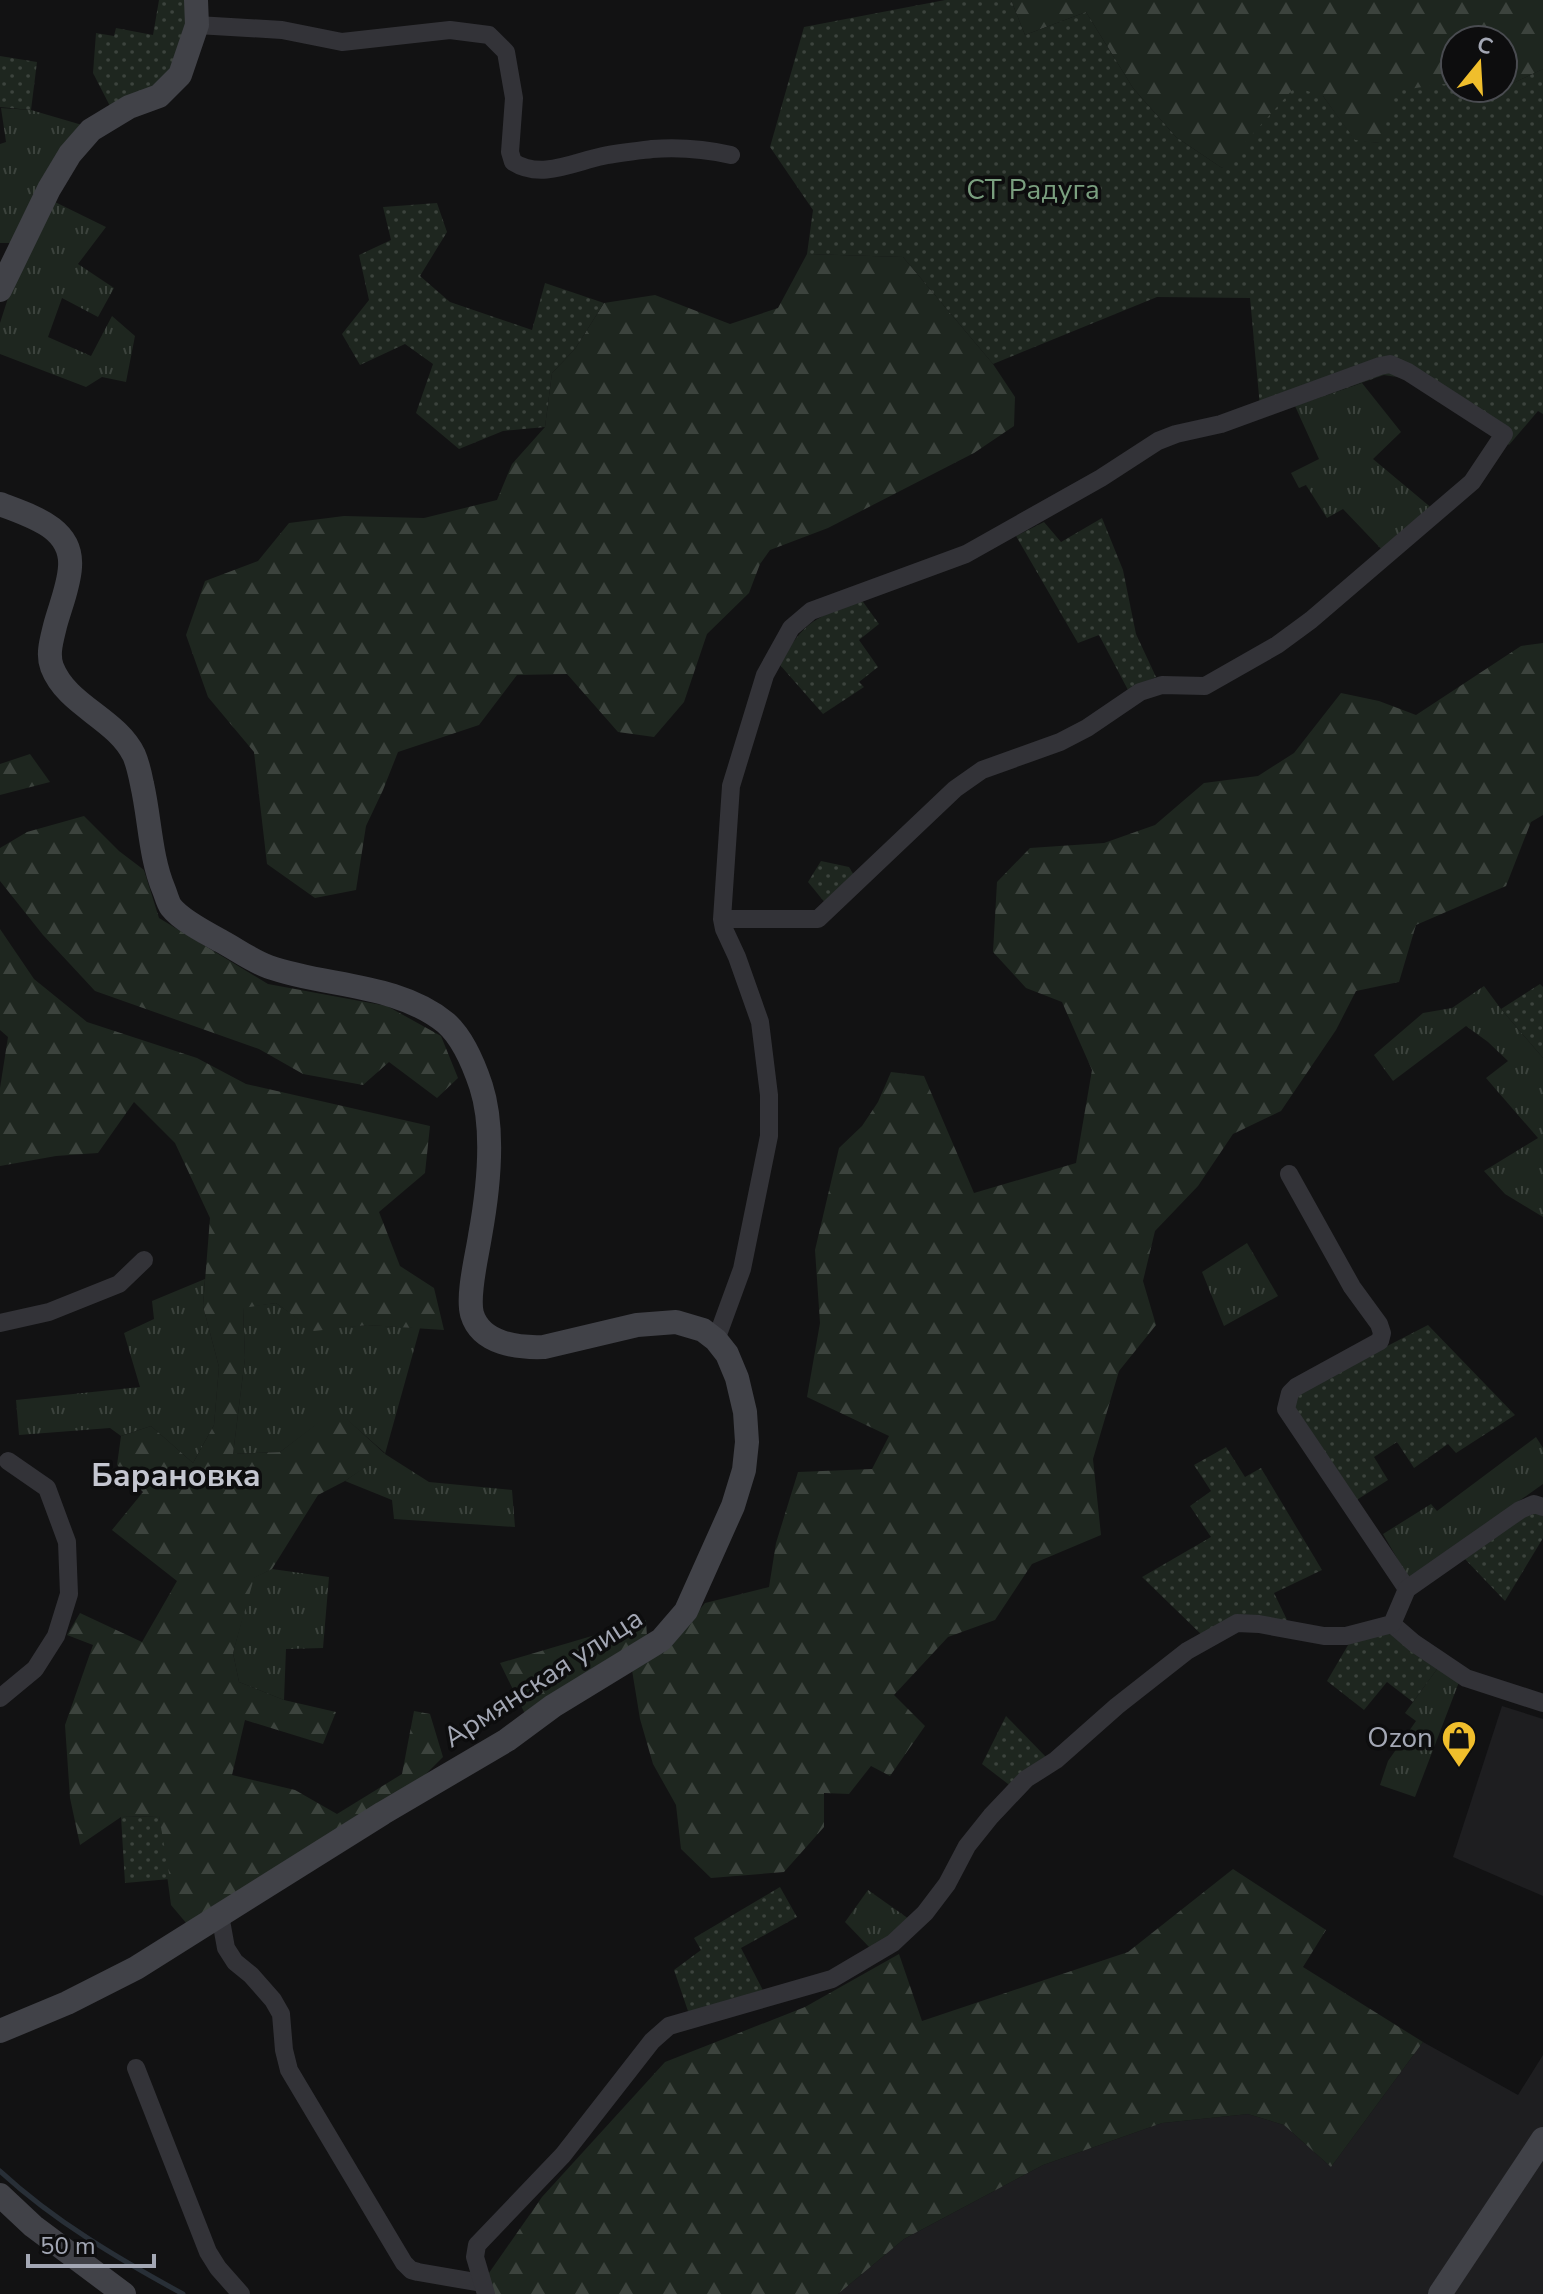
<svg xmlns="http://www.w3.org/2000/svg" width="1543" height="2294" font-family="'Nunito Sans',sans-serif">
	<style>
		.built { fill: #1e1e20 }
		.grass { fill: url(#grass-tufts) }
		.forest { fill: url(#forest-firs) }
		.garden { fill: url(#garden-dots) }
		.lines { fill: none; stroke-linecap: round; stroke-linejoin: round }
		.stream { stroke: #282f37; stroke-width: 5 }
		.street { stroke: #333338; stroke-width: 18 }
		.secondary { stroke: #414248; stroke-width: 24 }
		.labels { text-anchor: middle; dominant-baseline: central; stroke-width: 7; stroke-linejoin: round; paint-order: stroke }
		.park-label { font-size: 28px; fill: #7a9f7f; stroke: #0d0d0e }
		.street-label { font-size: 28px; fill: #a3a7b4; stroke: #0d0d0e }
		.poi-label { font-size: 28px; fill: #a3a7b4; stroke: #0d0d0e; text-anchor: end }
		.quarter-label { font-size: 32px; font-weight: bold; fill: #c4c6d0; stroke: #0d0d0e }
	</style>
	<defs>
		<pattern id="grass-tufts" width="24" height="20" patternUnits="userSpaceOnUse" patternTransform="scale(2)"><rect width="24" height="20" fill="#1e261f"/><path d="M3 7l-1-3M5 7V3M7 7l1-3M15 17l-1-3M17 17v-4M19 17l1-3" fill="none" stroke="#3c433d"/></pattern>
		<pattern id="forest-firs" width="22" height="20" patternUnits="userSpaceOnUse" patternTransform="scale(2)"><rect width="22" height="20" fill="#1e261f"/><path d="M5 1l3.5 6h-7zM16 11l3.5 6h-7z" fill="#3c433d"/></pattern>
		<pattern id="garden-dots" width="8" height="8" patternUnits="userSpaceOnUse" patternTransform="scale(2)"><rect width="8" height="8" fill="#1e261f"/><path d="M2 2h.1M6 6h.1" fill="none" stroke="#3c433d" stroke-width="1.8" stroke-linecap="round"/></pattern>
	</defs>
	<rect width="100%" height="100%" fill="#121213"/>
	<g class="built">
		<polygon points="1502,1706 1543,1719 1543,1896 1453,1857"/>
		<polygon points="1423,2042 1518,2095 1543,2055 1543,2294 838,2294 904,2239 1043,2165 1162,2123 1248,2114 1284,2125 1331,2167"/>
	</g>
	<g class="grass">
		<polygon points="1,108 31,110 89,127 15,243 0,243 0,144 6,142"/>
		<polygon points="55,202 106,227 78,264 114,288 98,317 62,298 48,337 91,356 112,316 135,336 126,382 102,377 86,387 0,354 0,323 8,298"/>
		<polygon points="1362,383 1401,432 1373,459 1434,510 1384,552 1343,509 1327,518 1306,485 1299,488 1291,473 1319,459 1295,406"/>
		<polygon points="1484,986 1501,1009 1543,1058 1543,1217 1505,1194 1484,1171 1538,1138 1486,1078 1508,1061 1488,1042 1466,1026 1393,1081 1374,1055 1423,1013 1452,1008"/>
		<polygon points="1247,1243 1278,1296 1224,1326 1202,1272"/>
		<polygon points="205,1279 203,1306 219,1367 214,1425 193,1463 151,1426 121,1436 110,1428 19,1435 16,1400 140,1387 124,1333 154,1319 152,1301"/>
		<polygon points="276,1303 314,1330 367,1325 420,1328 385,1454 429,1482 512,1490 515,1527 394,1519 392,1500 345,1481 385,1453 336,1410 280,1452 233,1454 245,1358 243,1307"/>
		<polygon points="1536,1437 1543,1448 1543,1484 1409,1579 1383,1534 1431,1504 1437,1511"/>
		<polygon points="272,1569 329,1577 323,1648 286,1649 284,1700 239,1682 233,1653 253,1578"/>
		<polygon points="1440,1665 1459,1682 1415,1797 1380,1785 1388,1761 1416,1721 1405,1713"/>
		<polygon points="868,1890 909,1919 872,1950 845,1922"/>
	</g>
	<g class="forest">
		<polygon points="1011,0 1543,0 1543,69 1507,86 1503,86 1503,40 1455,40 1455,84 1442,84 1380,143 1355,141 1323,96 1222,168 1176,137 1133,88 1086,12 1025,35"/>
		<polygon points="807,254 903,257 993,364 1015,397 1014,426 974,453 828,528 770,550 760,564 749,593 707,634 684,702 654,737 618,732 567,674 517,675 479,725 398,752 383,790 366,826 356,890 315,898 267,864 254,752 208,697 186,635 205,581 258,561 289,523 344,516 424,518 497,500 512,464 545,427 552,373 575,349 604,303 655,295 730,324 778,308"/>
		<polygon points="1543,643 1543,815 1531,822 1506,886 1416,925 1399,982 1356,991 1336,1030 1281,1111 1233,1134 1198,1186 1155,1231 1143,1281 1156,1325 1119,1371 1093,1459 1101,1535 1032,1564 995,1620 948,1637 894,1695 925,1726 890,1776 871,1766 849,1794 824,1793 824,1827 784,1872 711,1878 681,1849 676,1805 653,1764 640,1719 631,1664 667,1650 705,1603 769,1587 776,1543 798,1472 872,1469 889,1436 807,1397 820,1323 815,1250 839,1148 862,1126 878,1102 891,1072 924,1076 974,1193 1076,1163 1092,1070 1062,1002 1026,988 993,952 997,882 1030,848 1104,843 1155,825 1204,783 1258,776 1294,753 1341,693 1379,701 1416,715 1521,646"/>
		<polygon points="30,754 50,782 0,795 0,764"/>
		<polygon points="84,816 119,851 144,870 159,918 268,984 387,1006 441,1036 458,1078 437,1098 389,1062 363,1085 303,1074 259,1049 95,991 43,935 0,881 0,848 27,832"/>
		<polygon points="0,929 34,979 87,1022 197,1058 246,1084 430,1126 425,1173 379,1212 400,1266 434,1288 444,1330 367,1325 314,1331 276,1303 243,1308 245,1358 233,1454 280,1452 336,1409 385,1454 345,1481 318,1495 272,1569 254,1578 233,1653 239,1682 284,1700 336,1712 323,1744 245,1720 232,1775 295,1790 337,1814 402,1774 414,1711 430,1714 443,1757 415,1785 187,1924 171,1905 159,1816 121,1817 80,1845 70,1798 65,1725 93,1645 67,1635 80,1613 142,1642 177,1581 112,1530 143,1492 117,1465 121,1436 151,1426 193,1463 214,1425 219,1367 203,1306 210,1218 175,1143 134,1102 98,1153 56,1156 0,1166 0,1088 8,1037 0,1030"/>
		<polygon points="646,1620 647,1638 525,1714 500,1663"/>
		<polygon points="1233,1869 1326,1930 1303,1967 1423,2042 1331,2167 1284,2125 1248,2114 1162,2123 1043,2165 904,2239 838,2294 491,2294 482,2283 542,2197 665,2062 805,2007 899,1954 922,2021 1128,1952"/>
	</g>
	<g class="garden">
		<polygon points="159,0 188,0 186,33 174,74 112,110 93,73 96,33 114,36 116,28 153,35"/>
		<polygon points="945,0 1011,0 1025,35 1086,12 1133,88 1176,137 1222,168 1295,87 1323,96 1355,140 1379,143 1396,91 1442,84 1455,84 1455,88 1503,88 1503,86 1507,86 1543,69 1543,414 1538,411 1509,445 1403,378 1384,375 1295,406 1260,407 1250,298 1157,297 993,364 903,257 807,254 813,210 770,147 804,27"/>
		<polygon points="0,56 37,62 31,110 0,107"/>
		<polygon points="437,203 447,232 420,276 450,302 532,330 545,283 604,303 575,349 552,373 545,427 503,431 459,449 416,413 433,364 405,344 360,365 342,334 369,300 359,255 391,240 383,207"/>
		<polygon points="1102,518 1123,570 1136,634 1156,677 1128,690 1099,635 1078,643 1016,536 1044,522 1061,542"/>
		<path d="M 861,599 L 879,624 L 859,640 L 878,667 L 859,682 L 864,687 L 823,714 L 780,665 C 804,619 816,619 861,599 Z"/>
		<polygon points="821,861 849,867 855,877 826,904 808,882"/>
		<polygon points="1540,984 1543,987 1543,1058 1501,1009"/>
		<polygon points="1428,1325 1515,1415 1456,1453 1448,1444 1414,1468 1397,1442 1374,1457 1388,1480 1355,1501 1294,1407 1300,1391"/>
		<polygon points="1226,1447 1245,1477 1261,1468 1322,1570 1274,1593 1288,1622 1204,1637 1142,1577 1211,1537 1190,1506 1211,1491 1194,1465"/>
		<polygon points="1539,1512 1543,1516 1543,1538 1505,1601 1463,1557 1505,1523"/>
		<polygon points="1392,1629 1440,1665 1413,1702 1387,1682 1364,1710 1327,1681 1351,1640"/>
		<polygon points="1006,1716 1047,1758 1012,1787 982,1764"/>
		<polygon points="159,1816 170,1879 125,1883 121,1817"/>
		<polygon points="780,1887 797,1917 741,1948 766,1996 690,2017 674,1970 701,1950 694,1938"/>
	</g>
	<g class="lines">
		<path class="stream" d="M 0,2171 C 54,2221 119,2259 183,2294"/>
		<g class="street">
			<path d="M 197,25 L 282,30 L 342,42 L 450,30 L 489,35 L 506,52 L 514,98 L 510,152 L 513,162 C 541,180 574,162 603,156 C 618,153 636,151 652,149 C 679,147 705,149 731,155"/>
			<polyline points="1289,1174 1352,1287 1379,1324 1382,1333 1380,1341 1296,1387 1290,1393 1286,1409 1407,1589"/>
			<polyline points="0,1323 49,1312 119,1284 144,1260"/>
			<polyline points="716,1340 742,1269 769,1136 769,1095 760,1022 737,957 724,929 722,919 731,786 765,675 791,628 811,611 966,554 1101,478 1158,441 1176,434 1221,424 1380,366 1390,364 1408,372 1504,434 1472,482 1311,620 1277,645 1205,686 1162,685 1140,692 1087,728 1060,742 982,770 955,789 818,919 722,919"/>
			<polyline points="1392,1624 1414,1643 1466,1678 1543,1703"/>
			<polyline points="0,1698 35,1669 56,1636 69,1594 67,1542 47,1488 8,1461"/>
			<polyline points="220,1915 226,1948 235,1962 251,1975 273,2000 281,2014 284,2050 289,2070 404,2263 411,2270 418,2272 482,2283"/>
			<polyline points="136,2068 208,2252 218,2268 241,2294"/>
			<polyline points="486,2294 475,2257 477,2245 563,2155 652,2041 669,2026 832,1979 893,1943 925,1913 947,1884 967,1846 991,1816 1026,1779 1056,1760 1117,1706 1187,1651 1237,1623 1259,1624 1324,1636 1346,1636 1392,1624 1407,1589 1520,1510 1534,1504 1543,1507"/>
		</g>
		<g class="secondary">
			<polyline points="0,290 49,189 70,154 91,130 129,107 159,96 180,75 197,25 196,0"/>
			<path d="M 0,504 C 30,516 73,527 70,567 C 69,586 60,607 55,626 C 52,639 47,654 52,667 C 67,706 116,718 134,755 C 138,764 140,774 142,784 C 150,819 150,857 164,890 C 166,895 168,903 171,907 C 181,920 206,933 221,941 C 236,949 252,961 269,967 C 326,987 397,983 446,1023 C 463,1038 474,1065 481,1086 C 495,1129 488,1192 480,1236 C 477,1256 467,1295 472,1314 C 481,1344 518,1348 544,1347 L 637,1325 L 676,1322 L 703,1330 L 716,1340 L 727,1354 L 737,1378 L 745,1412 L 747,1442 L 744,1470 L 733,1506 L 686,1611 L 661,1640 L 553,1706 L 507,1740 L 383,1813 L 136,1968 L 67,2003 L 0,2031"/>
			<polyline points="0,2195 33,2226 124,2294"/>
			<polyline points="1440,2294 1543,2139"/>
		</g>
	</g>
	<defs>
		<symbol id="shop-pin" viewBox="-11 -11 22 30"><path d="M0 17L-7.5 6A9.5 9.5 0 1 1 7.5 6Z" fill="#f0be2c" stroke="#0d0d0e"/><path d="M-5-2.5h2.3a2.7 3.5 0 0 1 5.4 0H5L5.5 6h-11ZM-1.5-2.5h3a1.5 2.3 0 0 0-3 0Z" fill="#111"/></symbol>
	</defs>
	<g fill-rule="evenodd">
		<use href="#shop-pin" x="1439" y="1718" width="40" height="54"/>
	</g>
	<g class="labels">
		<g class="park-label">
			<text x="1033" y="190">СТ Радуга</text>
		</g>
		<g class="street-label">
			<text transform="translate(543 1678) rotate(-33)">Армянская улица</text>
		</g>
		<g class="poi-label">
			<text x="1433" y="1738">Ozon</text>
		</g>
		<g class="quarter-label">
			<text x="176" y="1475">Барановка</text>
		</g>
	</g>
	<g transform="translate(1479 64) rotate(18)"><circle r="38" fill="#0d0d0e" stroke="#494b50" stroke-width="2"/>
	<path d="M0-6L14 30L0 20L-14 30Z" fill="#f0be2c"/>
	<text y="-12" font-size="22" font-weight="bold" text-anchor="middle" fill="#a3a7b4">С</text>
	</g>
	<path d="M28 2254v12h126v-12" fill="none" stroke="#a3a7b4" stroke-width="4"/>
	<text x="40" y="2254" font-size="24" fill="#a3a7b4" stroke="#0d0d0e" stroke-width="6" paint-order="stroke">50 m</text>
</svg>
